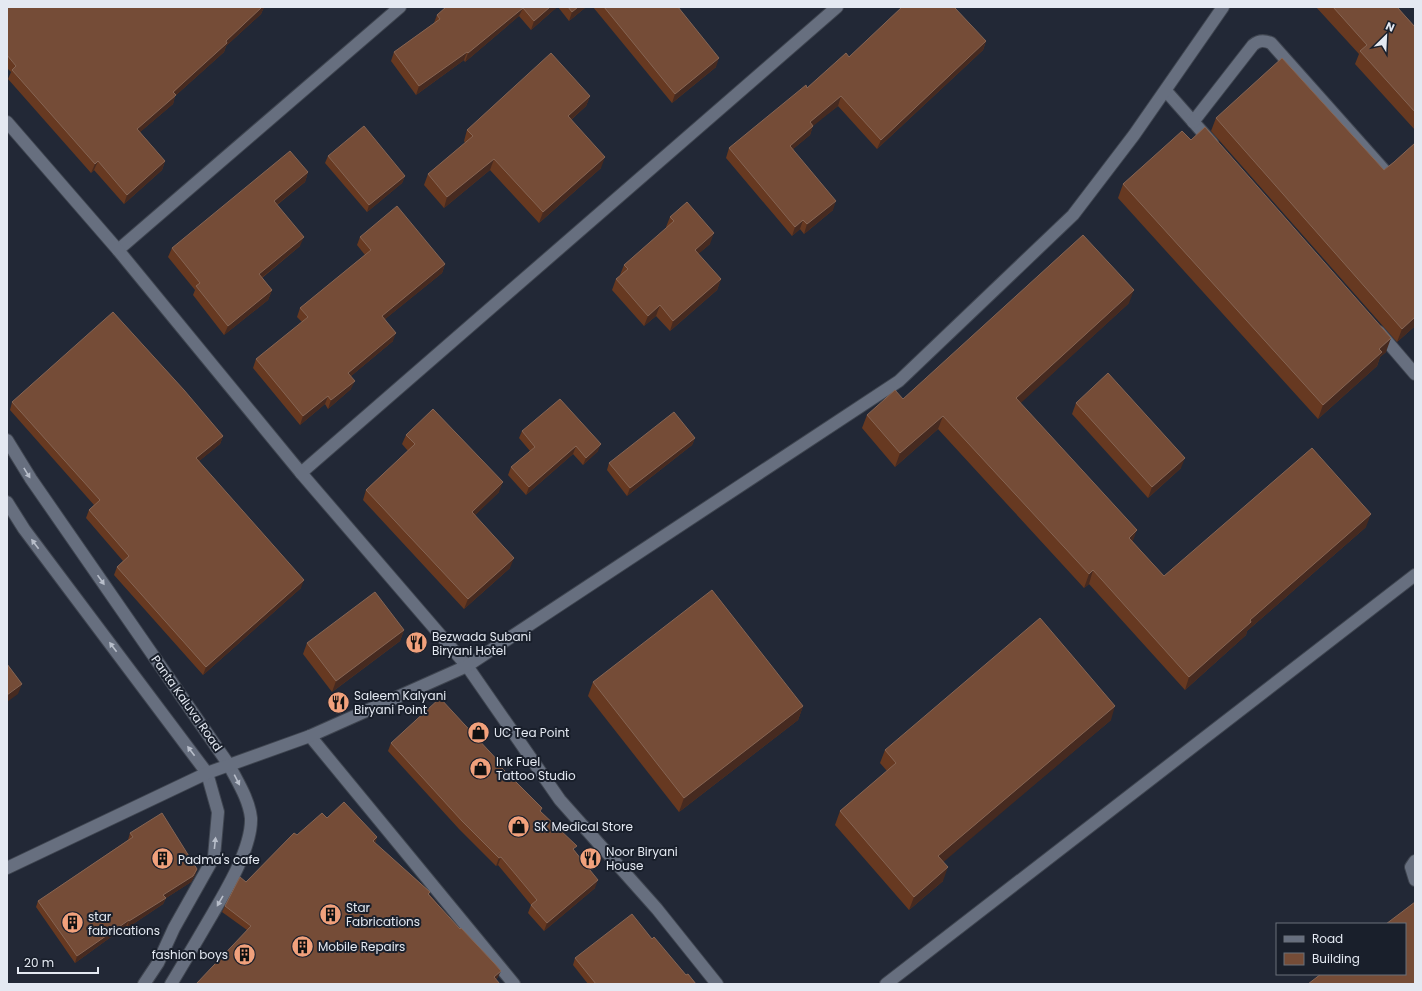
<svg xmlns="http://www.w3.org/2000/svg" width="1422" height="991" font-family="Poppins,sans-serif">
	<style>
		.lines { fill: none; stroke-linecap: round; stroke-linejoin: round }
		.lane-casing { stroke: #3f4550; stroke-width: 14 }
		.street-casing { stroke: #3f4550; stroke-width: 14 }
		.secondary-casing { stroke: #3f4550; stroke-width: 14 }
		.lane { stroke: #676f7f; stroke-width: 12 }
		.street { stroke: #676f7f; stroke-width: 12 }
		.secondary { stroke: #676f7f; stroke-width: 12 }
		.wall { fill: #673921 }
		.shaded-wall { fill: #462a20 }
		.building { fill: #754c37; stroke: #866554 }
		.oneway { fill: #b8beca }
		.labels { text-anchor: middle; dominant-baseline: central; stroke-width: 4; stroke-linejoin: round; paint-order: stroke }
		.poi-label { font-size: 12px; fill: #e4e9f2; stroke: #191f2b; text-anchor: start }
		.street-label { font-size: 12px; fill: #e4e9f2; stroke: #191f2b }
	</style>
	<rect width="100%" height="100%" fill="#222836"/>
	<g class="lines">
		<defs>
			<g id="lane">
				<polyline points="1166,91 1212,143"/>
				<path d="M 1193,122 L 1253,45 C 1259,40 1264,40 1271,43 L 1384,170"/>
				<polyline points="1379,332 1415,374"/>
			</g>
			<g id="street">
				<polyline points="118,250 400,7"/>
				<polyline points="301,473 837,7"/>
				<polyline points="310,736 514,984"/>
				<polyline points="1415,861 1411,867 1415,880"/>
				<polyline points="886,984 1415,575"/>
			</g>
			<g id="secondary">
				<polyline points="7,122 118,250 301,473 467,666 560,800 657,909 717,984"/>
				<path d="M 7,440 L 31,479 L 229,765 C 237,781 249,799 251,818 C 252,847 227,889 213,913 C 199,937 185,961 171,984"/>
				<polyline points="7,502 24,529 207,773 218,812 214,857 174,928 158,963 144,984"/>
				<polyline points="7,868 207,773 310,736 467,666 899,381 1073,215 1134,135 1223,7"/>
			</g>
		</defs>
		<use href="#lane" class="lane-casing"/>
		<use href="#street" class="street-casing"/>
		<use href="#secondary" class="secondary-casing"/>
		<use href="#lane" class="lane"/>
		<use href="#street" class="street"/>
		<use href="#secondary" class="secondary"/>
	</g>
	<g class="wall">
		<polygon points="7,7 264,7 261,14 226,46 224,52 175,96 173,104 140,132 165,161 162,170 124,204 94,170 91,173 8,79 11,72 7,68"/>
		<polygon points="446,7 557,7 531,30 519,16 465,62 464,60 416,95 391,61 394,52 434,23 437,15"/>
		<polygon points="558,7 586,7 569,21"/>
		<polygon points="593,7 678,7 716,67 672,103"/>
		<polygon points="1316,7 1397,7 1415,27 1415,130 1355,64 1359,54"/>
		<polygon points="986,41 983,50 877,149 838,106 813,125 810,135 793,149 833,210 804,234 800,229 792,236 726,158 729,148 807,88 849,57"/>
		<polygon points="590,96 586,106 571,120 601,168 539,223 490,170 444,208 424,185 428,174 465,143 464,141 467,130"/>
		<polygon points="1216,118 1384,170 1394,162 1415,326 1397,342 1211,131"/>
		<polygon points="1191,140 1386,352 1380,357 1377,366 1318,419 1118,198 1123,184"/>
		<polygon points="328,156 405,176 402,183 367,212 325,163"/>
		<polygon points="308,172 305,182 277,205 300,246 262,278 272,290 268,300 224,335 193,295 195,290 168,257 172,248"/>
		<polygon points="670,217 710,244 698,254 721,279 717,290 670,331 656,316 644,326 612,290 616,279 621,275 620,275 624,265 667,228 666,227"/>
		<polygon points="360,237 445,264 442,273 385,319 393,341 351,376 351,389 328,409 325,404 300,425 253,368 256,359 302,322 297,317 300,308 365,255 357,245"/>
		<polygon points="1129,303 1020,403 1133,542 1164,576 1366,527 1247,631 1246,635 1185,690 1089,584 1084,588 938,429 895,467 862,428 867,415 903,399"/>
		<polygon points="12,402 223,436 220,444 199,461 301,588 203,675 114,575 117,567 123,561 86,518 89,510 94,505 10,410"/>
		<polygon points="1076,403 1181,468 1148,498 1072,414"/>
		<polygon points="522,431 598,451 583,465 573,454 526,495 508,475 511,467 530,451 519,438"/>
		<polygon points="406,435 499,492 475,515 510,568 464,609 363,500 366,490 408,451 402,444"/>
		<polygon points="695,438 692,445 627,496 607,470 609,463"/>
		<polygon points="404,630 400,641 332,692 303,654 307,643"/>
		<polygon points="593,682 803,706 798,720 679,812 588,696"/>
		<polygon points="1111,720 943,861 943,881 909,910 835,825 840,811 887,771 880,763 885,750"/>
		<polygon points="391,743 500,766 541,812 575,851 595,888 544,931 528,913 531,905 498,865 496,866 459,829 388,751"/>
		<polygon points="327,818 377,837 375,843 430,892 429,894 498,977 496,979 247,930 222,912 225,906 246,882 297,835"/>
		<polygon points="130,833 197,869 195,875 191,882 166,898 163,904 127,928 126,926 75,963 36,907 38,901 128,840"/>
		<polygon points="575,958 686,975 696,984 588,984 573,965"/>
	</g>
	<g class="shaded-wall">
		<polygon points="262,7 264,7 261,14 226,46 224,52 175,96 173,104 133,138 137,129 226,41"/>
		<polygon points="550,7 557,7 531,30 534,21"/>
		<polygon points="578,7 586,7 569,21 572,12"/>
		<polygon points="523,8 519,16 465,62 468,53"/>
		<polygon points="986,41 983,50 877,149 881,140"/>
		<polygon points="467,52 464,60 416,95 419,86"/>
		<polygon points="719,58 716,67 672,103 675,94"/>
		<polygon points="590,96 586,106 564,126 568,116"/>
		<polygon points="841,96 838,106 807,131 810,122"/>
		<polygon points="813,126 810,135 786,155 790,146"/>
		<polygon points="605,157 601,168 539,223 543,212"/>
		<polygon points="494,159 490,170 444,208 447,197"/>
		<polygon points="98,161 94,170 91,173 95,164"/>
		<polygon points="165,161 162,170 124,204 127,195"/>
		<polygon points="308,172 305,182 270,210 274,201"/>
		<polygon points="405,176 402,183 367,212 369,205"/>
		<polygon points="836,201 833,210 804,234 807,224"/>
		<polygon points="803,220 800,229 792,236 795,227"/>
		<polygon points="714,233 710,244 691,260 695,250"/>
		<polygon points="304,237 300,246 255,283 259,274"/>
		<polygon points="445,264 442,273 379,324 382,316"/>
		<polygon points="721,279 717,290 670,331 673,321"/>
		<polygon points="272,290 268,300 224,335 228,326"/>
		<polygon points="1134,290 1129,303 1011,412 1016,398"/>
		<polygon points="660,305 656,316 644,326 648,316"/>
		<polygon points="1415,317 1415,326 1397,342 1402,329"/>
		<polygon points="396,333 393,341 345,381 348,373"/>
		<polygon points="1391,338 1386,352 1380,357 1377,366 1318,419 1323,405 1379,349"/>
		<polygon points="355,381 351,389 328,409 331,400"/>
		<polygon points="328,396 325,404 300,425 303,416"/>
		<polygon points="943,416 938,429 895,467 900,453"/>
		<polygon points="223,436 220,444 193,466 196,458"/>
		<polygon points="695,438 692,445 627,496 630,488"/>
		<polygon points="601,444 598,451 583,465 586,458"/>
		<polygon points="576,446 573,454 526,495 529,487"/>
		<polygon points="1185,458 1181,468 1148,498 1152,487"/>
		<polygon points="503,482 499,492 468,522 472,512"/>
		<polygon points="1371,514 1366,527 1247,631 1246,635 1185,690 1189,677 1250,620"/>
		<polygon points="1137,530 1132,543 1129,538"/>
		<polygon points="514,558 510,568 464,609 468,599"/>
		<polygon points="1093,570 1089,584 1084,588 1089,574"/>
		<polygon points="304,580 301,588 203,675 206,667"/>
		<polygon points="404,630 400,641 332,692 336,681"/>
		<polygon points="22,684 18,694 7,702 7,695"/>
		<polygon points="803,706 798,720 679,812 684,798"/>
		<polygon points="1115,706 1111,720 934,870 938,856"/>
		<polygon points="377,837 375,843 373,841"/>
		<polygon points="501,857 498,865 496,866 499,858"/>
		<polygon points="948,867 943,881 909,910 914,897"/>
		<polygon points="197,869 195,875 191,882 166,898 163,904 127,928 129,921"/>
		<polygon points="598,880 595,888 544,931 547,923"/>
		<polygon points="129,920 126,926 75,963 77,956"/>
		<polygon points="501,971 498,977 492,983 494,977"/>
	</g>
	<g class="building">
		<polygon points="7,7 262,7 226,41 227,43 173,92 176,95 137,129 165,161 127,195 98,161 95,164 12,70 16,66 7,55"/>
		<polygon points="446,7 550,7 534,21 523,8 468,53 467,52 419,86 394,52 440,19 437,15"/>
		<polygon points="568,7 578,7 572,12"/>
		<polygon points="604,7 678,7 719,58 675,94"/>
		<polygon points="902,7 954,7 986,41 881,140 841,96 810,122 813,126 790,146 836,201 807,224 803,220 795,227 729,148 806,85 807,88 846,53 849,57"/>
		<polygon points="1333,7 1397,7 1415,27 1415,112 1360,51 1367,45"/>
		<polygon points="551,53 590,96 568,116 605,157 543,212 494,159 447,197 428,174 473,136 467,130"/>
		<polygon points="1282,58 1384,170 1394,162 1415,143 1415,317 1402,329 1216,118"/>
		<polygon points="364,126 405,176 369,205 328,156"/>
		<polygon points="1205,127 1391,338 1379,349 1382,352 1323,405 1123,184 1182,131 1191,140"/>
		<polygon points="290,151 308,172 274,201 304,237 259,274 272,290 228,326 196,286 200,283 172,248"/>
		<polygon points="687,202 714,233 695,250 721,279 673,321 660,305 648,316 616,279 628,269 624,265 674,221 670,217"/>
		<polygon points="397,206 445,264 382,316 396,333 348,373 355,381 331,400 328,396 303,416 256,359 308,317 300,308 371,250 360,237"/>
		<polygon points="1083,235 1134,290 1016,398 1137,530 1129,538 1164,576 1312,448 1371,514 1250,620 1251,622 1189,677 1093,570 1089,574 943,416 900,453 867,415 895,390 903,399"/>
		<polygon points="113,312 184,390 223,436 196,458 304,580 206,667 117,567 129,556 89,510 100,500 12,402"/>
		<polygon points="1108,373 1185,458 1152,487 1076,403"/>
		<polygon points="560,399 601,444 586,458 576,446 529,487 511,467 535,447 522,431"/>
		<polygon points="433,409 503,482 472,512 514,558 468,599 366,490 415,444 406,435"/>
		<polygon points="674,412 695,438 630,488 609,463"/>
		<polygon points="712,590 803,706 684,798 593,682"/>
		<polygon points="375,592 404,630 336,681 307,643"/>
		<polygon points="1040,618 1115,706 938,856 948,867 914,897 840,811 896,763 885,750"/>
		<polygon points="7,664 22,684 7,695"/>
		<polygon points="440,698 501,764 499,765 542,808 540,811 577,846 573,849 598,880 547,923 531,905 537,900 501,857 499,858 462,821 391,743"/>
		<polygon points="344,802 377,837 373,841 430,892 428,894 460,929 461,928 494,963 501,971 494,977 500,984 196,984 251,926 225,906 240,877 246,882 294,833 297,835 322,813 327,818"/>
		<polygon points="162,813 197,869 193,876 163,895 166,898 129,921 129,920 77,956 38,901 133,837 130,833"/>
		<polygon points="1415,902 1415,984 1308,984 1321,974 1405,974 1405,924 1386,924"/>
		<polygon points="632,914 652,939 654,937 686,975 688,974 696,984 596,984 575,958"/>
	</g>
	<defs><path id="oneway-solid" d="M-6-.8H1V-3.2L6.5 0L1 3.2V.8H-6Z"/></defs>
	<g class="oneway">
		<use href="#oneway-solid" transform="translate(27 473) rotate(58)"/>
		<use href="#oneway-solid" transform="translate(35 544) rotate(-127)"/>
		<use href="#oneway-solid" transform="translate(101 580) rotate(55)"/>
		<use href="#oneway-solid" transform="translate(113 647) rotate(-127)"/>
		<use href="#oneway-solid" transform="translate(191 751) rotate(-127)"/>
		<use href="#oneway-solid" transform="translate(237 780) rotate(63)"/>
		<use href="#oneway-solid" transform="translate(215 843) rotate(-84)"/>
		<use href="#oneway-solid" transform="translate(220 901) rotate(120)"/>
	</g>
	<defs>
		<symbol id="restaurant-disc" viewBox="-11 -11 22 22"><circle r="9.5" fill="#f1a17c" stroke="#191f2b"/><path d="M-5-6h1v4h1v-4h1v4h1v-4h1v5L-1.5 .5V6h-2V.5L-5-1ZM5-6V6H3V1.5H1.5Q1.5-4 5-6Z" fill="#111"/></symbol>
		<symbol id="shop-disc" viewBox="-11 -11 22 22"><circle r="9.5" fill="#f1a17c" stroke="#191f2b"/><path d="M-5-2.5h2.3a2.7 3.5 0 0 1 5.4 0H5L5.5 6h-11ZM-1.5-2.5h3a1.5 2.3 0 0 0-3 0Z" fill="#111"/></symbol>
		<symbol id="building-disc" viewBox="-11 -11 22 22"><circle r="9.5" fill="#f1a17c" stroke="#191f2b"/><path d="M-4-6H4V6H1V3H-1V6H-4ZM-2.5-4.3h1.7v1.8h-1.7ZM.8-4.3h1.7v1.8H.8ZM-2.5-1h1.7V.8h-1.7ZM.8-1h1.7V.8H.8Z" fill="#111"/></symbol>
	</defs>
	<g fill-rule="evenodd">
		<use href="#restaurant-disc" x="404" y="630" width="25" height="25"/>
		<use href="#restaurant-disc" x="326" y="690" width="25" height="25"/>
		<use href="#shop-disc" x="466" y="720" width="25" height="25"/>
		<use href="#shop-disc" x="468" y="756" width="25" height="25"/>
		<use href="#shop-disc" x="506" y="814" width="25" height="25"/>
		<use href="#restaurant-disc" x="578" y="846" width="25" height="25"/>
		<use href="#building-disc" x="150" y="846" width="25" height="25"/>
		<use href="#building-disc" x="318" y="902" width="25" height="25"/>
		<use href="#building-disc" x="60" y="910" width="25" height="25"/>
		<use href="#building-disc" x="290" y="934" width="25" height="25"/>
		<use href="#building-disc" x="232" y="942" width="25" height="25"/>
	</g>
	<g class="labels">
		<g class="poi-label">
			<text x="432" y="636">Bezwada Subani<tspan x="432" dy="14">Biryani Hotel</tspan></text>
			<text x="354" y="695">Saleem Kalyani<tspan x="354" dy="14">Biryani Point</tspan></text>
			<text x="494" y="732">UC Tea Point</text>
			<text x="496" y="761">Ink Fuel<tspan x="496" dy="14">Tattoo Studio</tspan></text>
			<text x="534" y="826">SK Medical Store</text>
			<text x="606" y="851">Noor Biryani<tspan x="606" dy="14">House</tspan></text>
			<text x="178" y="859">Padma's cafe</text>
			<text x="346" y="907">Star<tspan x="346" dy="14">Fabrications</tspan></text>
			<text x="88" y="916">star<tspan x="88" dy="14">fabrications</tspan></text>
			<text x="318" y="946">Mobile Repairs</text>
			<text x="228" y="954" text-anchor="end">fashion boys</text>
		</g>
		<g class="street-label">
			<text transform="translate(187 703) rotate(55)">Panta Kaluva Road</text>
		</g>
	</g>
	<rect width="1422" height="991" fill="none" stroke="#e4e9f2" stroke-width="16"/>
	<rect x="1276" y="923" width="130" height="52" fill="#191f2b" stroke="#6a707b"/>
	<rect x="1284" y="936" width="20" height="6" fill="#676f7f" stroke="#6a707b"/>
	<text x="1312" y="943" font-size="12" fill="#e4e9f2">Road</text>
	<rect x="1284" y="953" width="20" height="12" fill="#754c37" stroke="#6a707b"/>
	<text x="1312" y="963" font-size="12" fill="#e4e9f2">Building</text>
	<g transform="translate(1386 36) rotate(24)" stroke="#191f2b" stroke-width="3" paint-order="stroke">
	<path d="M0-3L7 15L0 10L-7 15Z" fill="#e4e9f2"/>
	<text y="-6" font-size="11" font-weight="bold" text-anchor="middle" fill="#e4e9f2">N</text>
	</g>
	<path d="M18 967v6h80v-6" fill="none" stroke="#e4e9f2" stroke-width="2"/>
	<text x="24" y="967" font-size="12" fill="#e4e9f2" stroke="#191f2b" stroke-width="3" paint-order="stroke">20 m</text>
</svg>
